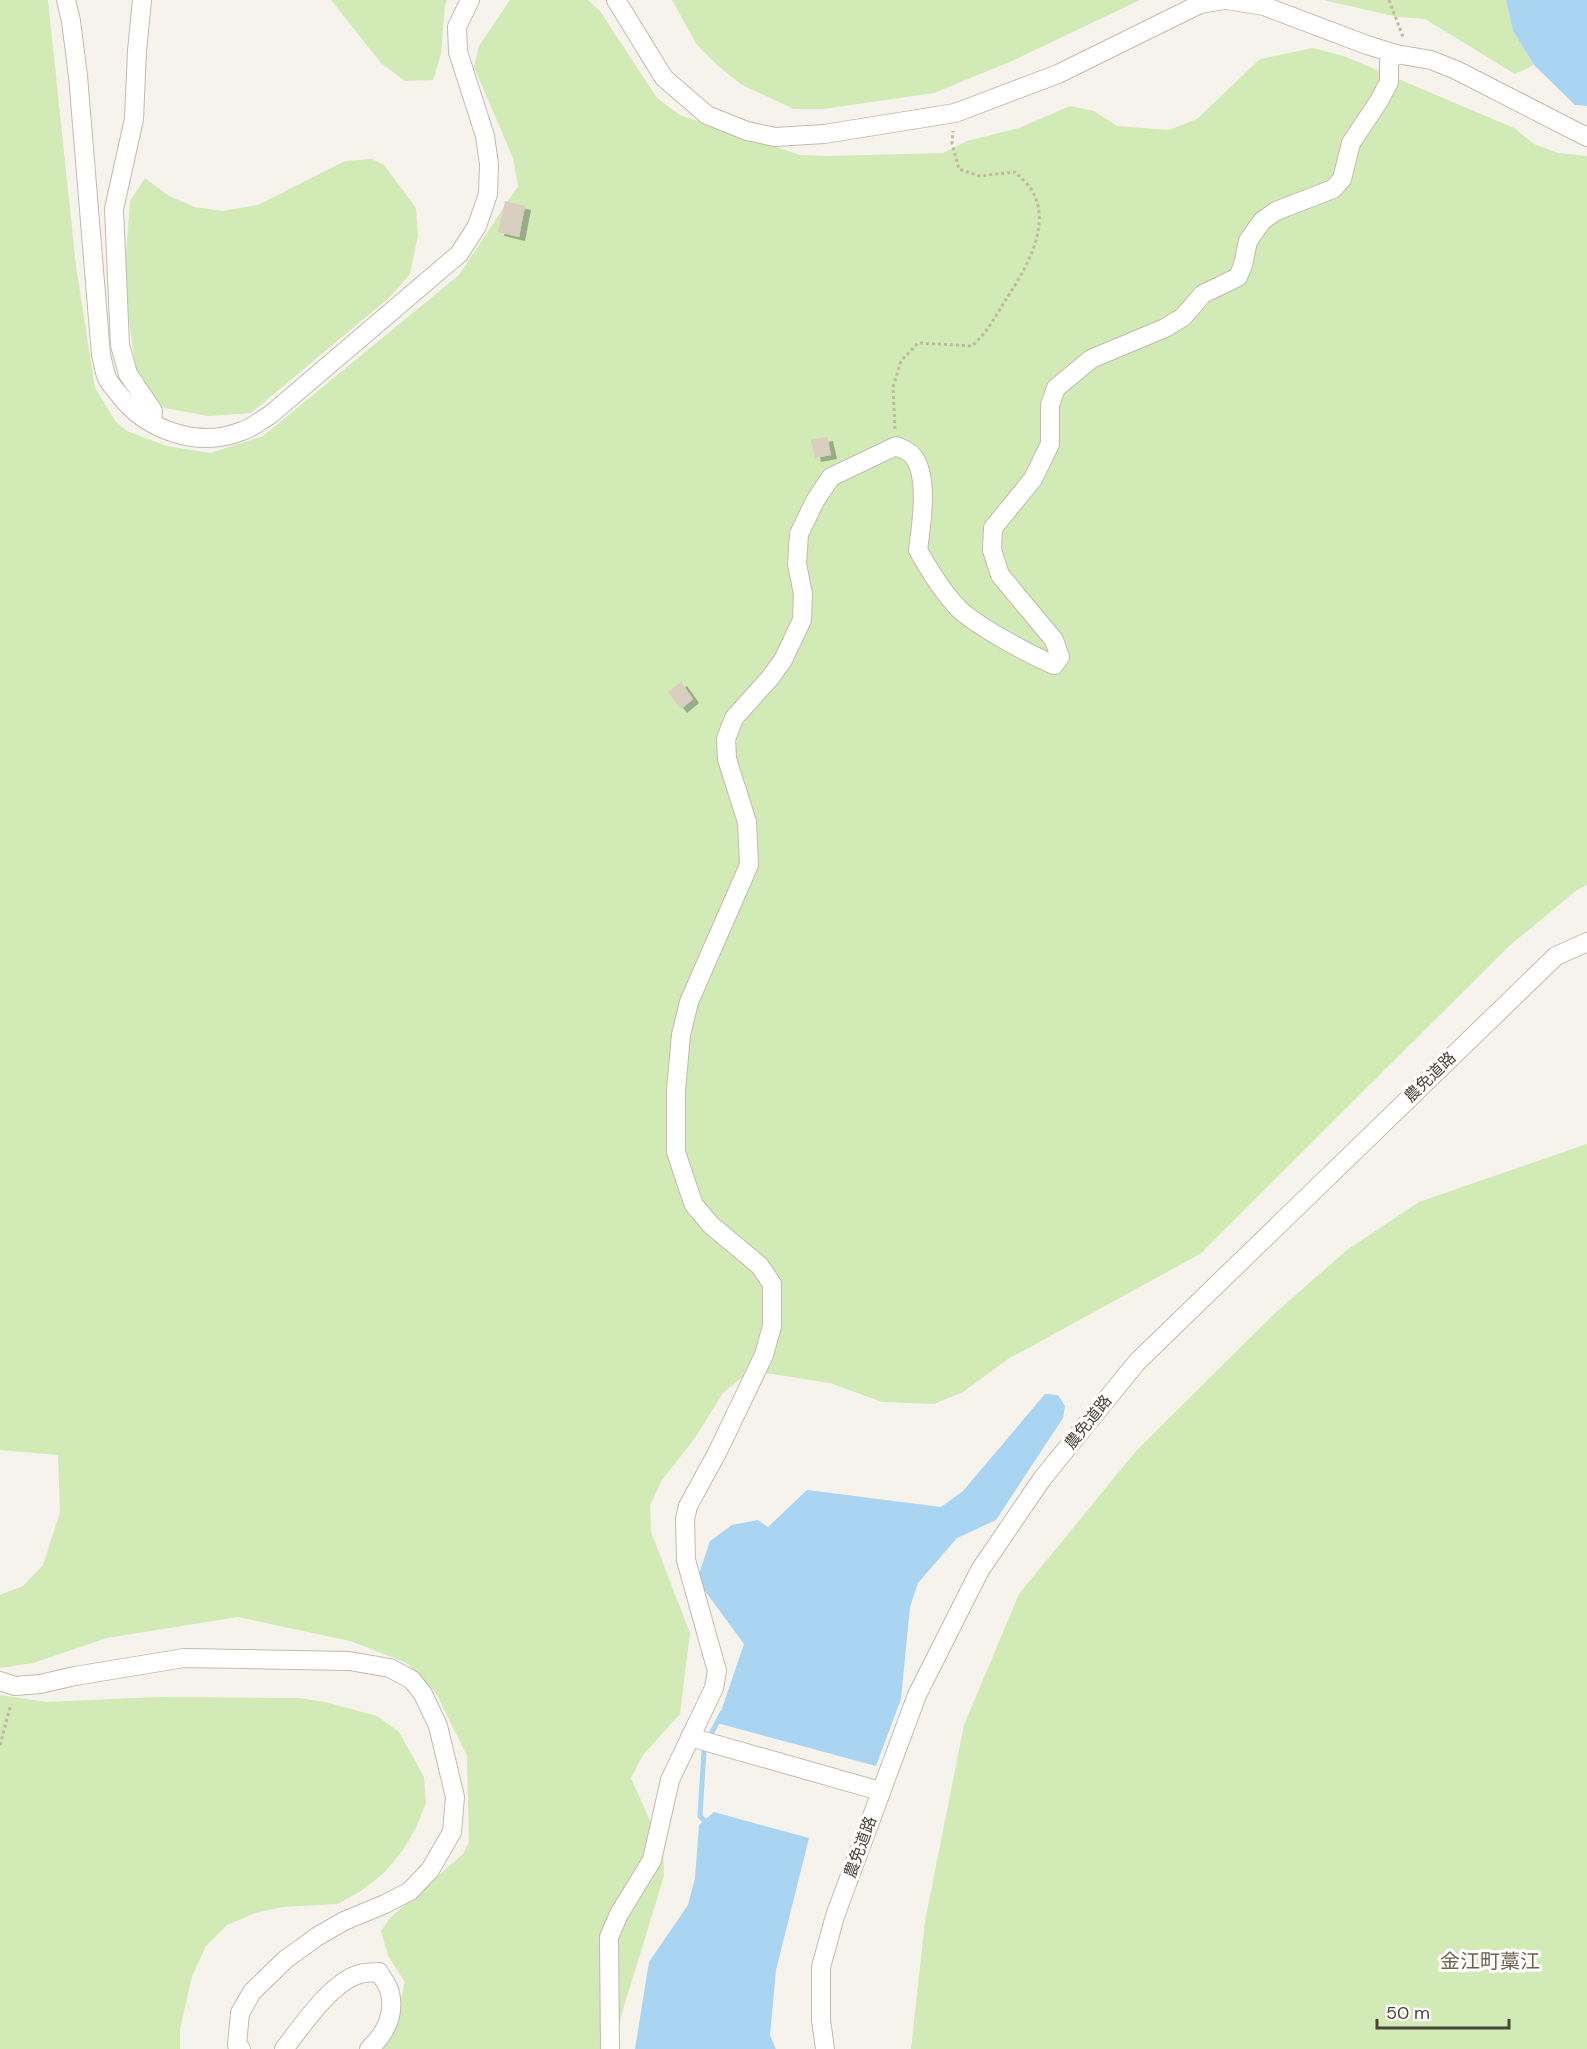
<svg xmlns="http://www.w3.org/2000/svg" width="1587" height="2049" font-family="'DM Sans','Noto Sans JP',sans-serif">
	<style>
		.green { fill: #d2eab5 }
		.water { fill: #a9d4f2 }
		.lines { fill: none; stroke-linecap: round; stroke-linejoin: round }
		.stream { stroke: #a9d4f2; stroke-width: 5 }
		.building { fill: #d8cfc1; filter: url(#shadow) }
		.minor-casing { stroke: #c2bbae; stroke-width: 20 }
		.path { stroke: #c4b79f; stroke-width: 3; stroke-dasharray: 3 3; stroke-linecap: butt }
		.minor { stroke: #fff; stroke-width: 18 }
		.labels { text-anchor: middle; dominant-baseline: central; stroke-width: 6; stroke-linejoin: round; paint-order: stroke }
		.street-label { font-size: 16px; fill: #4b4439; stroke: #fff }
		.quarter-label { font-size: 20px; fill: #6e6250; stroke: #fff }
	</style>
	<defs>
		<filter id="shadow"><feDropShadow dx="6" dy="4" stdDeviation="0" flood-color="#0004"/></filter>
	</defs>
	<rect width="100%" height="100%" fill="#f6f3ec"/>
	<g class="green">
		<polygon points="0,0 48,0 76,266 95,388 116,422 127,431 167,446 210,453 263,436 459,275 518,186 513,158 474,67 479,46 510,0 588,0 600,11 657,98 680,115 800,155 826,156 943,153 967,141 1019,128 1070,106 1094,111 1117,126 1169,130 1197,119 1260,59 1313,48 1344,56 1514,128 1534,144 1558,153 1587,156 1587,885 1577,890 1509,946 1200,1254 1008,1359 963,1392 934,1404 882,1402 830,1383 772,1374 745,1375 723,1393 695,1438 662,1480 650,1505 651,1532 690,1633 680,1714 643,1755 631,1778 663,1850 664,1876 622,2013 614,2049 365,2049 399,2008 405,1982 388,1956 381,1931 390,1918 463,1854 469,1842 467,1756 436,1693 407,1663 350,1641 238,1617 107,1638 33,1663 0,1668 0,1595 23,1586 43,1565 60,1512 58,1455 0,1450"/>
		<polygon points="331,0 447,0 445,5 441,54 433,80 405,81 381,63"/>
		<polygon points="672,0 1140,0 1012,61 934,93 823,109 794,109 742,85 717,65 697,45"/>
		<polygon points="1323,0 1506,0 1513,31 1534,65 1515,74 1425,19 1398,17"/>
		<polygon points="372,159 384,165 416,208 418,235 410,274 391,296 251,413 208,416 165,408 152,401 137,378 124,283 130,201 145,178 169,196 195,207 222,211 258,205 345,161"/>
		<polygon points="1587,1144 1587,2049 911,2049 925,1921 964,1725 1019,1594 1136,1451 1275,1313 1347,1250 1419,1202"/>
		<polygon points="0,1695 46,1702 158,1697 299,1698 325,1702 377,1716 399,1732 424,1777 426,1803 416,1828 403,1850 385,1872 364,1889 338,1904 283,1907 255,1913 227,1925 206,1946 192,1976 180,2029 180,2049 0,2049"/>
	</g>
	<g class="water">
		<polygon points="1506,0 1587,0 1587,106 1575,105 1534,65 1513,31"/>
		<polygon points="1045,1394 1058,1395 1065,1406 1063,1418 996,1520 957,1538 918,1583 910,1607 901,1699 876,1766 717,1723 744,1644 697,1580 710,1541 732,1525 758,1520 768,1527 807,1490 941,1507 963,1491"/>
		<polygon points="714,1812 809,1838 776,1970 770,2035 776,2049 635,2049 649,1962 688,1905 695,1878 699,1825"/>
	</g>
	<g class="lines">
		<g class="stream">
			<polyline points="711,1734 722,1713"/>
			<polyline points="704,1751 700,1816 708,1825"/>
		</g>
	</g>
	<g class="building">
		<polygon points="505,201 525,206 519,237 498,232"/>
		<polygon points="827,437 831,455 815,458 811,440"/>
		<polygon points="681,682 693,699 681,709 668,692"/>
	</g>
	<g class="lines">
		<defs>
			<g id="minor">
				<path d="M 66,0 L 71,21 L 78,76 L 101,355 C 103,362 104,371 107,378 C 109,383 114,388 118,393 C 145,430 198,449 242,431 C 252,428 261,420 270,415 L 459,254 L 477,226 L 488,194 L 489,164 L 485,136 L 458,52 L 457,27 L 470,0"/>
				<polyline points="142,0 137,51 134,119 114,209 120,345 128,374 153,411 152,423"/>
				<polyline points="616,0 664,78 707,115 747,131 775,137 824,134 955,113 1058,74 1200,4 1224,0"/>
				<polyline points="1227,0 1264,6 1367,45 1396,54 1431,60 1456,70 1587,137"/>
				<polyline points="0,1681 15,1686 40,1684 75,1676 184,1658 349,1661 390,1668 412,1680 423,1694 438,1726 455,1797 452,1832 430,1870 410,1891 385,1904 344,1921 318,1936 286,1959 252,1992 240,2013 237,2045 241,2049"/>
				<polyline points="690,1737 880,1791"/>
				<path d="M 284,2049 C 301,2027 332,1981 360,1974 C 366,1972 373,1973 379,1972 C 382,1978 389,1986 390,1993 C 395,2015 385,2034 369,2049"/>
				<path d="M 610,2049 L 609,1937 L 619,1914 L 652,1860 L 670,1780 L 714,1688 L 717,1671 L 686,1560 L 685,1519 L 688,1506 L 717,1453 L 764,1355 L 772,1326 L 772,1284 L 760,1266 L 711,1225 L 694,1205 L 688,1188 L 676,1152 L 676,1090 L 681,1035 L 689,1002 L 749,865 L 747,822 L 727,759 L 726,739 L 734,718 L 770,678 L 783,660 L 802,620 L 803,594 L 797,564 L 799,534 L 815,501 L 831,477 L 896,446 C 900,448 909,451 912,455 C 930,475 921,526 918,550 C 928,568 943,592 958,608 C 976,626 1029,654 1054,665 L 1060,657 L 1054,640 L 1000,575 L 992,550 L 993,528 L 1033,479 L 1050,444 L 1050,405 L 1056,388 L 1091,359 L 1165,328 L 1183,317 L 1203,294 L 1238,277 L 1243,265 L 1248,241 L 1262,221 L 1276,211 L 1333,189 L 1342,179 L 1351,143 L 1379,101 L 1389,82 L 1389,62 L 1396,54"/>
				<polyline points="825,2049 821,2020 821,1967 835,1916 917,1695 980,1570 1042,1479 1137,1362 1556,956 1587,942"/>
			</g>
		</defs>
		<use href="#minor" class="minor-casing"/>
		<g class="path">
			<polyline points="1389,0 1403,37"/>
			<path d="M 895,429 L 893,387 L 901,361 L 918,343 L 972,346 C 986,334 995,317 1005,301 C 1024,271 1054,225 1031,189 C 1027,183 1020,177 1015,172 L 979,176 L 959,169 L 952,144 L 953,131"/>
			<polyline points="0,1745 11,1704"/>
		</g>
		<use href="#minor" class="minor"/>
	</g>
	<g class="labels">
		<g class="street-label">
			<text transform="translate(1430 1077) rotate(-44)">農免道路</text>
			<text transform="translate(1088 1422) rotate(-51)">農免道路</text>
			<text transform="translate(860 1847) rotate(-70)">農免道路</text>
		</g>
		<g class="quarter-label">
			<text x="1490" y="1961">金江町藁江</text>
		</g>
	</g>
	<path d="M1377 2019v9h132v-9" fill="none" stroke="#4b4439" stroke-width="3"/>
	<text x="1386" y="2019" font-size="18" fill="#4b4439" stroke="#ffffff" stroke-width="4.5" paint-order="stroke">50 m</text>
</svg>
